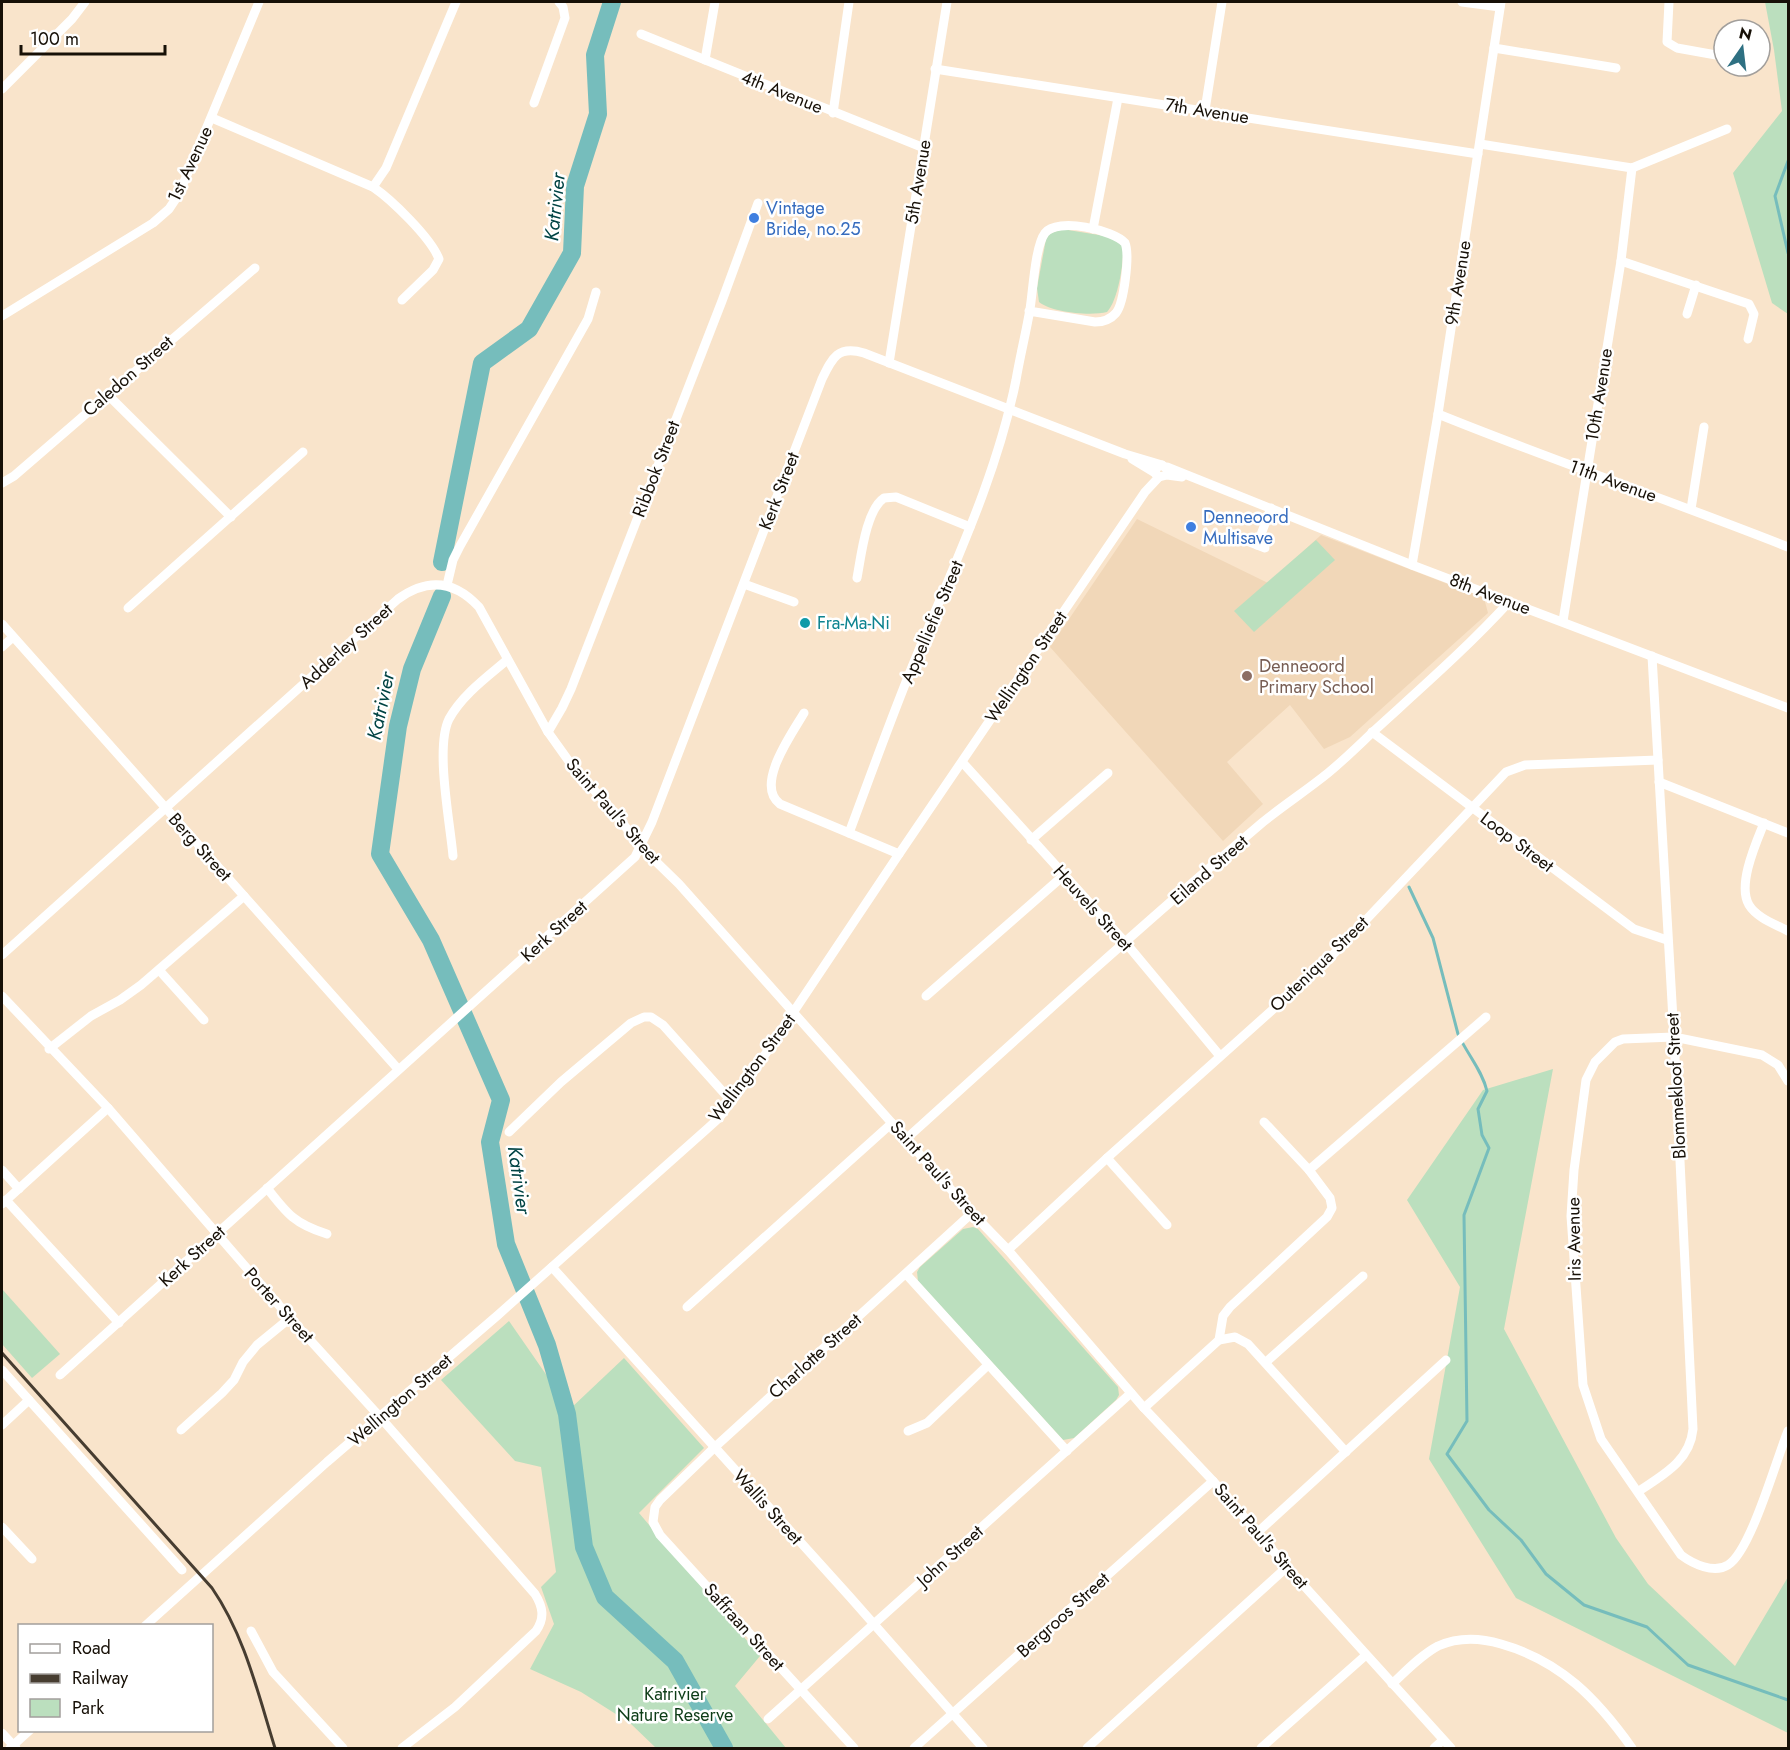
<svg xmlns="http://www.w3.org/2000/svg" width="1790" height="1750" font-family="Jost,sans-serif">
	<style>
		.built { fill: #f1d7b8 }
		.green { fill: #bbdfbe }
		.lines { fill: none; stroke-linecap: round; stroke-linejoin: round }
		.stream { stroke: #76bdbc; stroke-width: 3 }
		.river { stroke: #76bdbc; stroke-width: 18 }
		.minor { stroke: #fff; stroke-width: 9 }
		.rail { stroke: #473d31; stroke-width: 3 }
		.shop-dot { fill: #3f7fe0; stroke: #fff; stroke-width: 2 }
		.culture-dot { fill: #0f9aa8; stroke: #fff; stroke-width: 2 }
		.education-dot { fill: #8d6e63; stroke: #fff; stroke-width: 2 }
		.labels { text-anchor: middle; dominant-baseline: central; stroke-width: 5; stroke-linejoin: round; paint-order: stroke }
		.street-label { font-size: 18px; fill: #171007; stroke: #fff }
		.shop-label { font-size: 18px; fill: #366cbe; stroke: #fff; text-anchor: start }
		.culture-label { font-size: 18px; fill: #0d838f; stroke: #fff; text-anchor: start }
		.education-label { font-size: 18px; fill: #785e54; stroke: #fff; text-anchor: start }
		.park-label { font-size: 18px; fill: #0d3c17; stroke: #fff }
		.water-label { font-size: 20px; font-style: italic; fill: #004343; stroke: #fff }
	</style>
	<rect width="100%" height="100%" fill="#f9e4cb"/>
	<polygon class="built" points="1137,519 1268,583 1321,535 1484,598 1488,613 1350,737 1324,749 1290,705 1227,762 1263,804 1223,841 1050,647"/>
	<g class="green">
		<polygon points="1765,2 1788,2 1788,314 1772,303 1733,173 1782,111 1774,50"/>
		<path d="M 1062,229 L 1111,237 L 1123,246 C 1124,263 1118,300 1107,312 C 1091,316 1053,313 1039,302 L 1037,288 L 1046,239 L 1049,234 Z"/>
		<polygon points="1316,540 1335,560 1254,632 1234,611"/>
		<polygon points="1553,1069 1504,1329 1616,1538 1648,1584 1735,1666 1788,1577 1788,1733 1516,1598 1429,1459 1460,1287 1407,1200 1483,1090"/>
		<polygon points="973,1227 978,1229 1118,1387 1119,1395 1116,1400 1074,1438 1063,1440 918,1281 917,1272 920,1267 963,1229"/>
		<polygon points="2,1289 60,1354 32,1378 2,1344"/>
		<polygon points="509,1321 570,1409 624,1358 704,1448 639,1513 760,1656 735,1686 786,1748 656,1748 630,1723 581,1692 530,1669 554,1624 541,1587 556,1572 541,1467 515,1461 441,1380"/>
	</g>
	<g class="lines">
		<g class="stream">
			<polyline points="1788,161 1775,196 1788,253"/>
			<path d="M 1409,887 L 1433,938 L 1458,1034 C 1467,1054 1482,1070 1487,1091 L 1478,1109 L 1482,1135 L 1489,1148 L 1464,1215 L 1467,1421 L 1447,1454 L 1489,1510 L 1521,1540 L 1546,1574 L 1584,1605 L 1647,1627 L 1688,1665 L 1788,1700"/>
		</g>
		<g class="river">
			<polyline points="442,562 482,363 529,329 572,253 575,186 598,114 595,55 612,2"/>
			<polyline points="442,596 412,669 398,726 380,854 431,940 501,1100 490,1142 506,1244 547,1345 567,1414 584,1547 605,1597 675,1661 724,1748"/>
		</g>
		<g class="minor">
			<polyline points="1462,2 1500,7"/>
			<polyline points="1669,2 1667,42 1677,48 1716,55"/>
			<polyline points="641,34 924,148"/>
			<polyline points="1494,48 1616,68"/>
			<polyline points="705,60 715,2"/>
			<polyline points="935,69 1478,154"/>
			<polyline points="2,89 72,19 85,2"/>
			<polyline points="534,103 565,18 563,7 559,2"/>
			<polyline points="1205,110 1222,2"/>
			<polyline points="833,113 849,2"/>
			<path d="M 212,118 L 373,187 C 392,200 431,238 439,259 L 433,270 L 402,300"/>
			<polyline points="1480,144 1632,168 1727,129"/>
			<polyline points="373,187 386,168 456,2"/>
			<polyline points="1093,229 1118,98"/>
			<polyline points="1621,261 1749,304 1754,314 1748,339"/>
			<polyline points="1687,314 1696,285"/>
			<polyline points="2,316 153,223 169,209 179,194 259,2"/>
			<polyline points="889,363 947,2"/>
			<polyline points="107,394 231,517"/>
			<path d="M 1438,414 C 1554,461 1672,501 1788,547"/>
			<polyline points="1132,459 1155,473"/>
			<polyline points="1167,467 1412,565 1788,708"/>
			<polyline points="1167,475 1168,470 1162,465 1157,467 1155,473 1159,477 1167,475 1182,477"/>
			<polyline points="2,483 14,476 255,268"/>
			<polyline points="1691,509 1704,427"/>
			<polyline points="1247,541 1265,548"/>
			<polyline points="1257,545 1271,508"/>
			<polyline points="1412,565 1438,414 1501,2"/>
			<path d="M 857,578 C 861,557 866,510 884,498 L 896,497 L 970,527"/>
			<polyline points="744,584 794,602"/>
			<polyline points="447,585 453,560 460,546 588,319 596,292"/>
			<polyline points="128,608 303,452"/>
			<polyline points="1563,621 1621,261 1632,168"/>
			<polyline points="2,624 398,1069"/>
			<polyline points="2,647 13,637"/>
			<path d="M 804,713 C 793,732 754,785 780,804 L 899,854"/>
			<polyline points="548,732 562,708 571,689 722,301 758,203"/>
			<polyline points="1372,732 1634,929 1667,940"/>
			<polyline points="963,763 1125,942 1220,1056"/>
			<polyline points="1659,782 1788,833"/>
			<path d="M 1764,823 C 1756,843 1737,885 1749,905 C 1757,918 1775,924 1788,931"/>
			<path d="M 849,833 C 870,777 890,721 912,667 C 950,573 996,480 1016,380 C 1020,356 1026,333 1030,309 C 1033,291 1035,246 1045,233 C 1057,217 1114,230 1125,243 C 1130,255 1124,303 1116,313 C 1110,320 1103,322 1095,322 L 1029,311"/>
			<polyline points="1031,840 1108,773"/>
			<path d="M 453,856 C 450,822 435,747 449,719 C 462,695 487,677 507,660"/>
			<path d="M 2,955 L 398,599 C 427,578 454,580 479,607 L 548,732 L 573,767 L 614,812 L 641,847 L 679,884 L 972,1213 L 1008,1250 L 1144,1408 L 1213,1481 L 1287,1567 L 1451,1748"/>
			<polyline points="159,970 204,1020"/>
			<path d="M 2,996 L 108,1108 L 290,1318 L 380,1417 L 535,1594 C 543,1607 545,1618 536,1631 L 455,1707 L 402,1748"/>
			<polyline points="926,996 1063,876"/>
			<polyline points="49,1049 91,1016 120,1000 141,985 244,896"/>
			<path d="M 1788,1081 L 1778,1065 L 1762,1055 L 1674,1037 L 1623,1039 L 1615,1042 L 1595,1062 L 1586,1080 L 1574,1170 L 1571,1216 L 1583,1385 L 1601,1439 L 1681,1555 C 1693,1564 1714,1574 1728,1565 C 1751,1551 1776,1460 1788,1431"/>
			<polyline points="509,1132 561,1082 631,1023 644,1017 651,1017 663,1025 732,1102"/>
			<path d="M 906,1139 C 1024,1032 1142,925 1263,822 C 1284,805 1307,790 1328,773 C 1345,759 1360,744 1375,730 C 1421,688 1468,647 1510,601"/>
			<polyline points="1107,1158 1167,1225"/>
			<polyline points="2,1170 19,1189"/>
			<polyline points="1309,1170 1486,1017"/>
			<path d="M 267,1188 C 287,1214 295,1224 327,1234"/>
			<polyline points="6,1200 119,1323"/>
			<polyline points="2,1204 108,1108"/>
			<polyline points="1008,1250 1107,1158 1327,961 1506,772 1525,765 1658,760"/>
			<polyline points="552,1267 850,1597 983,1748"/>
			<polyline points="906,1274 1067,1451"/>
			<polyline points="687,1307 892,1123"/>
			<polyline points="1219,1340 1223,1316 1230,1307 1327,1217 1332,1208 1330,1198 1309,1170 1264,1122"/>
			<polyline points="1266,1362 1363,1276"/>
			<polyline points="2,1370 182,1570"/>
			<path d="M 60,1375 L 635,857 L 652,822 L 822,379 C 832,358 838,345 864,353 L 1125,454 L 1162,465"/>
			<polyline points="1144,1408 1219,1340 1235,1337 1248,1344 1346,1452"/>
			<polyline points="2,1425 29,1400"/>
			<polyline points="181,1430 222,1393 234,1380 243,1362 257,1345 290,1318"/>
			<polyline points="908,1431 927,1423 988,1365"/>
			<path d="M 1639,1491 C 1663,1475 1690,1461 1693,1429 L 1674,1037 L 1652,656"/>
			<polyline points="2,1527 32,1559"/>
			<polyline points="1258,1532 1446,1360"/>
			<polyline points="145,1626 327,1462 498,1315 708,1128 719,1118 750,1077 899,854 1145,492 1159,477"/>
			<polyline points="251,1631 273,1672 343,1748"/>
			<path d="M 1392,1684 C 1406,1671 1421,1655 1438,1646 C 1458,1637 1481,1638 1501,1644 C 1561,1661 1597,1699 1632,1748"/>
			<polyline points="768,1719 1131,1393"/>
			<polyline points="2,1733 16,1748"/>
			<polyline points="10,1748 30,1730"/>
			<polyline points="854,1748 660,1535 653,1522 655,1507 660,1500 715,1447 972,1213"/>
			<polyline points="914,1748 1213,1481"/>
			<polyline points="1087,1748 1287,1567"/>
			<polyline points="1261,1748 1366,1655"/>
			<polyline points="1434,1748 1443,1740"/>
		</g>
		<path class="rail" d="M 2,1353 L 212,1588 C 245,1636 258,1694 275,1748"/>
	</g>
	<g class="shop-dot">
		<circle cx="754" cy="218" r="6"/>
		<circle cx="1191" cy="527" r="6"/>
	</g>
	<circle class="culture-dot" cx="805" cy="623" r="6"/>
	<circle class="education-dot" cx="1247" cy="676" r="6"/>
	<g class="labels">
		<g class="street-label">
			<text transform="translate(782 92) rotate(22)">4th Avenue</text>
			<text transform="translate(1207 111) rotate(9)">7th Avenue</text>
			<text transform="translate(190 164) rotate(-65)">1st Avenue</text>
			<text transform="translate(918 182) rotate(-81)">5th Avenue</text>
			<text transform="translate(1458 283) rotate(-81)">9th Avenue</text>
			<text transform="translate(128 376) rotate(-41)">Caledon Street</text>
			<text transform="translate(1599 395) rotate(-81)">10th Avenue</text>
			<text transform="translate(656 469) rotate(-69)">Ribbok Street</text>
			<text transform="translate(1613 481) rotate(20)">11th Avenue</text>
			<text transform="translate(779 491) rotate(-69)">Kerk Street</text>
			<text transform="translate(1490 594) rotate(21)">8th Avenue</text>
			<text transform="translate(932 622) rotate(-67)">Appelliefie Street</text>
			<text transform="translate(346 646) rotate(-42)">Adderley Street</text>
			<text transform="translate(1026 667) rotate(-56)">Wellington Street</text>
			<text transform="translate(613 811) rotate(49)">Saint Paul's Street</text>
			<text transform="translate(1517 842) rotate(37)">Loop Street</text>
			<text transform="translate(200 847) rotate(48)">Berg Street</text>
			<text transform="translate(1209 870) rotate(-41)">Eiland Street</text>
			<text transform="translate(1093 908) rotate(48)">Heuvels Street</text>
			<text transform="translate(554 931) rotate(-42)">Kerk Street</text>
			<text transform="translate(1319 964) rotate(-44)">Outeniqua Street</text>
			<text transform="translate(752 1068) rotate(-53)">Wellington Street</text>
			<text transform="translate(1676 1086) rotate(-93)">Blommekloof Street</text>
			<text transform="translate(938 1173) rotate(48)">Saint Paul's Street</text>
			<text transform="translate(1574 1239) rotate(-91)">Iris Avenue</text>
			<text transform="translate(192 1256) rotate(-42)">Kerk Street</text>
			<text transform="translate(279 1305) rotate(48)">Porter Street</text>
			<text transform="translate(815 1356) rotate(-42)">Charlotte Street</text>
			<text transform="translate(400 1400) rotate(-41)">Wellington Street</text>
			<text transform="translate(768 1507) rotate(48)">Wallis Street</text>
			<text transform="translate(1261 1536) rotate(49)">Saint Paul's Street</text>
			<text transform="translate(950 1556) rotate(-42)">John Street</text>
			<text transform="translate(1063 1615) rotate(-42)">Bergroos Street</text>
			<text transform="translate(744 1627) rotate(48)">Saffraan Street</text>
		</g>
		<g class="shop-label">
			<text x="766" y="208">Vintage<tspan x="766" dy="21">Bride, no.25</tspan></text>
			<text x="1203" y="517">Denneoord<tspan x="1203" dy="21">Multisave</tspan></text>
		</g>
		<g class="culture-label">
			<text x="817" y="623">Fra-Ma-Ni</text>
		</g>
		<g class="education-label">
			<text x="1259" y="666">Denneoord<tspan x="1259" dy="21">Primary School</tspan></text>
		</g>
		<g class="park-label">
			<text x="675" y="1694">Katrivier<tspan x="675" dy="21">Nature Reserve</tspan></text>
		</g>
		<g class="water-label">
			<text transform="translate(555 207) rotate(-84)">Katrivier</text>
			<text transform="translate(381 706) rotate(-78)">Katrivier</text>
			<text transform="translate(519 1180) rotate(82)">Katrivier</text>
		</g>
	</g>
	<rect width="1790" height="1750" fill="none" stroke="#171007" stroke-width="6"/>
	<rect x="18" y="1624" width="195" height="108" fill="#ffffff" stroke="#a29f9c" stroke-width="1.5"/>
	<rect x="30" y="1644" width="30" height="9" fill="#ffffff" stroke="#a29f9c" stroke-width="1.5"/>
	<text x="72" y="1654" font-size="18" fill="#171007">Road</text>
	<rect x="30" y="1674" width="30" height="9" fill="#473d31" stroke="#a29f9c" stroke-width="1.5"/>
	<text x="72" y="1684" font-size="18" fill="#171007">Railway</text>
	<rect x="30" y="1699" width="30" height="18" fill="#bbdfbe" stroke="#a29f9c" stroke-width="1.5"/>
	<text x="72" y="1714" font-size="18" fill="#171007">Park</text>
	<g transform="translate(1742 48) rotate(14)"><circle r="28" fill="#ffffff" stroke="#a29f9c" stroke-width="1.5"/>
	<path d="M0-4.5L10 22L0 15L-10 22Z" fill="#2e7082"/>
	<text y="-9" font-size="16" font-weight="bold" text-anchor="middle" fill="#171007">N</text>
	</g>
	<path d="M21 45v9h144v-9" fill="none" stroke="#171007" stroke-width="3"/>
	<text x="30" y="45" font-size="18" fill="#171007" stroke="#ffffff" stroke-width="4.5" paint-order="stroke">100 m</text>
</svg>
